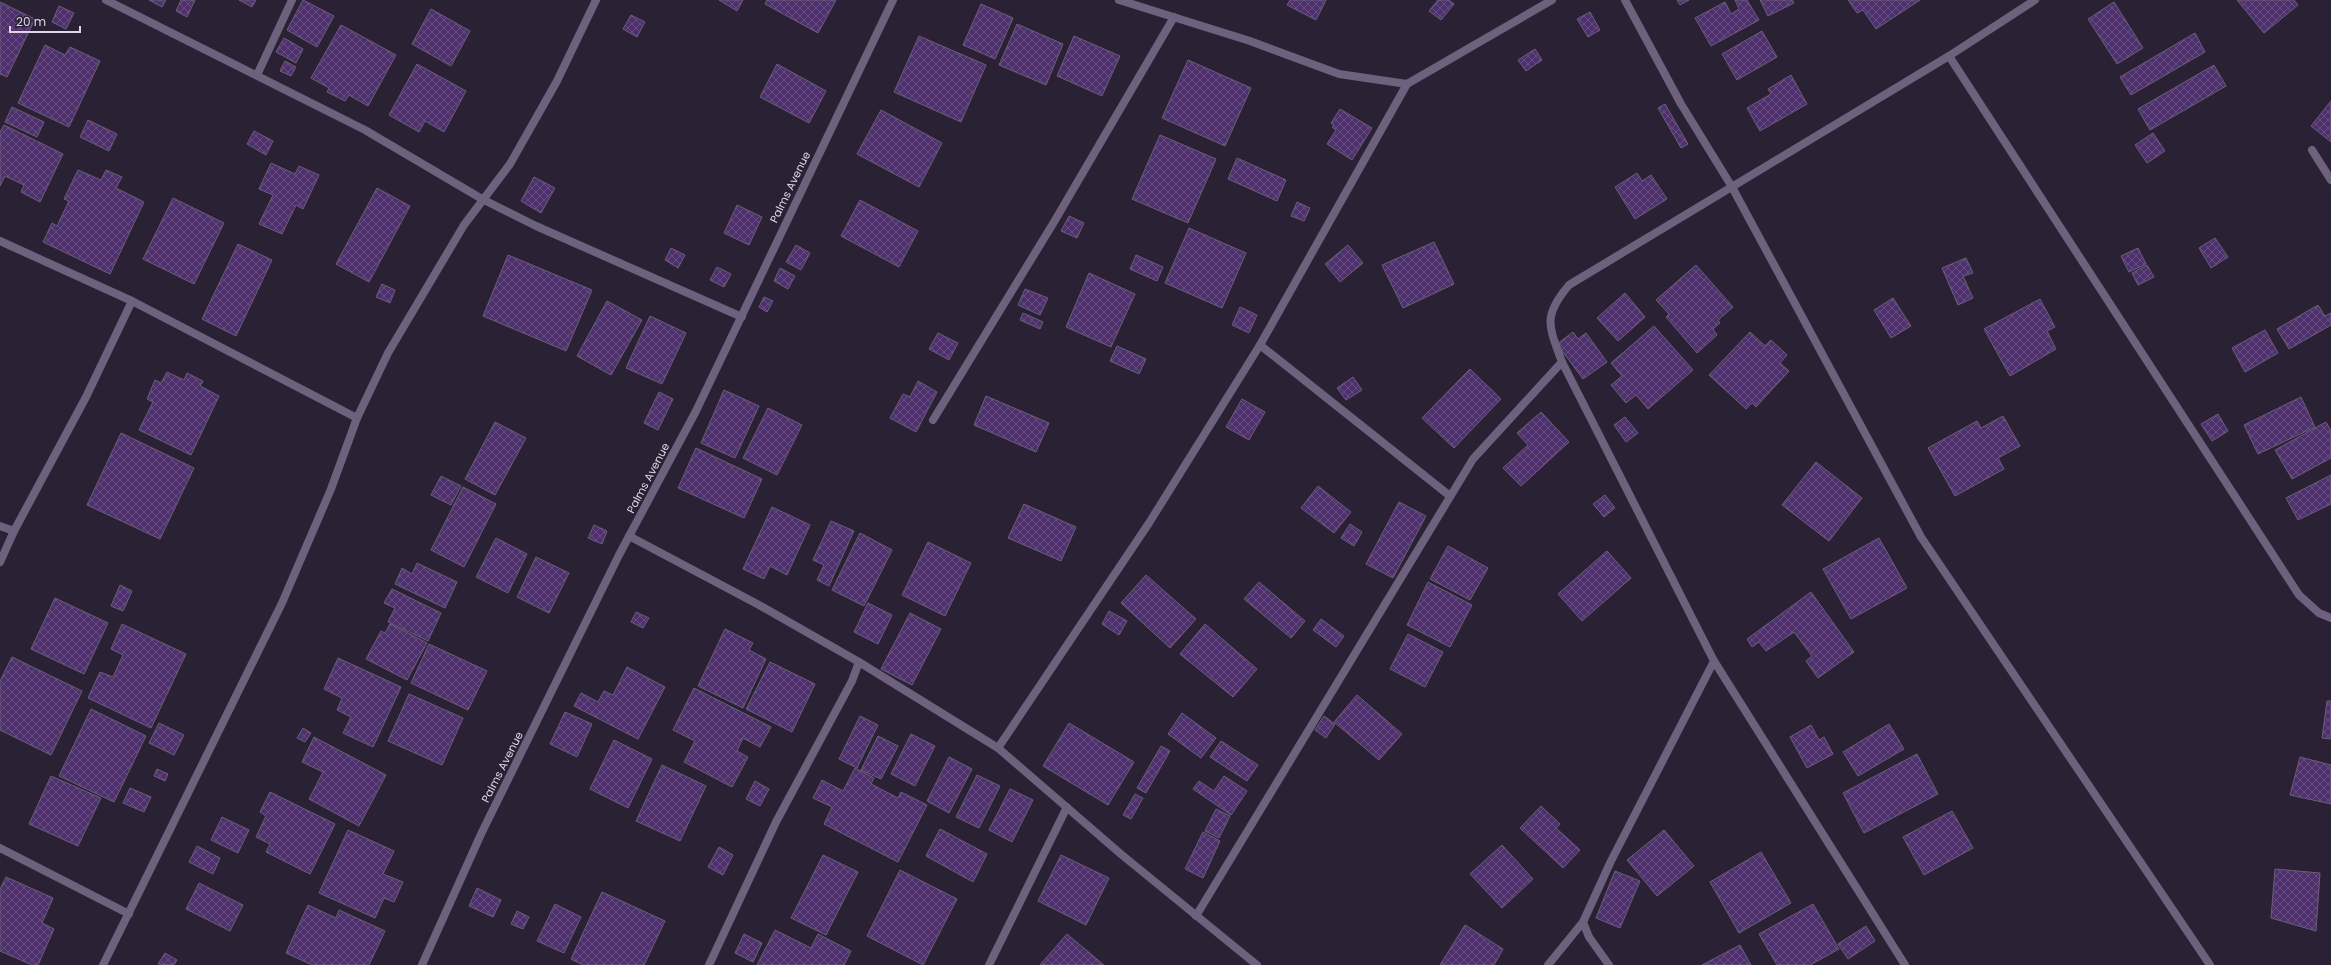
<svg xmlns="http://www.w3.org/2000/svg" width="2331" height="965" font-family="Poppins,sans-serif">
	<style>
		.building { fill: url(#building-cross-hatch); stroke: #6a5f78 }
		.lines { fill: none; stroke-linecap: round; stroke-linejoin: round }
		.street { stroke: #6d617e; stroke-width: 8 }
		.labels { text-anchor: middle; dominant-baseline: central; stroke-width: 3; stroke-linejoin: round; paint-order: stroke }
		.street-label { font-size: 11px; fill: #ddd7e5; stroke: #2a2135 }
	</style>
	<defs>
		<pattern id="building-cross-hatch" width="8" height="8" patternUnits="userSpaceOnUse"><rect width="8" height="8" fill="#4e306d"/><path d="M0 0l8 8M0 8l8-8" fill="none" stroke="#674d82"/></pattern>
	</defs>
	<rect width="100%" height="100%" fill="#2a2135"/>
	<g class="building">
		<polygon points="149,0 166,0 162,7"/>
		<polygon points="181,0 195,0 187,17 176,11"/>
		<polygon points="239,0 256,0 252,7"/>
		<polygon points="303,0 334,16 317,47 287,30"/>
		<polygon points="719,0 743,0 737,11"/>
		<polygon points="767,0 836,0 818,33 765,4"/>
		<polygon points="1290,0 1326,0 1316,20 1287,5"/>
		<polygon points="1438,0 1449,0 1454,4 1441,20 1429,11"/>
		<polygon points="1677,0 1689,0 1680,5"/>
		<polygon points="1735,0 1747,0 1759,20 1711,46 1695,18 1725,2 1731,14 1739,9"/>
		<polygon points="1760,0 1792,0 1794,3 1768,16"/>
		<polygon points="1848,0 1920,0 1876,29 1863,10 1857,13"/>
		<polygon points="2237,0 2294,0 2298,5 2264,33"/>
		<polygon points="0,2 35,19 7,77 0,74"/>
		<polygon points="2114,2 2143,48 2117,64 2088,19"/>
		<polygon points="981,4 1013,18 995,59 963,45"/>
		<polygon points="59,6 74,13 66,29 52,22"/>
		<polygon points="431,9 470,31 451,66 412,44"/>
		<polygon points="1590,12 1600,30 1588,37 1577,19"/>
		<polygon points="631,15 645,22 637,37 623,29"/>
		<polygon points="1017,24 1063,44 1046,85 999,65"/>
		<polygon points="341,25 396,55 368,106 349,95 345,101 327,92 329,88 311,78"/>
		<polygon points="1762,31 1777,57 1737,80 1722,54"/>
		<polygon points="2195,33 2205,52 2131,95 2120,77"/>
		<polygon points="919,36 986,65 961,122 894,92"/>
		<polygon points="1074,36 1120,56 1102,96 1057,76"/>
		<polygon points="284,38 303,49 296,63 276,52"/>
		<polygon points="45,45 65,55 70,47 100,61 69,127 18,103"/>
		<polygon points="1535,49 1542,60 1526,71 1518,60"/>
		<polygon points="1188,60 1251,88 1225,146 1162,118"/>
		<polygon points="285,61 296,67 291,76 280,71"/>
		<polygon points="417,64 466,91 444,132 425,121 419,132 389,115"/>
		<polygon points="777,64 826,91 809,123 760,97"/>
		<polygon points="2214,65 2226,86 2150,130 2138,109"/>
		<polygon points="1791,75 1807,104 1760,131 1747,108 1771,94 1768,89"/>
		<polygon points="2331,101 2331,142 2311,126"/>
		<polygon points="1665,104 1688,144 1681,148 1658,108"/>
		<polygon points="12,107 44,122 37,137 5,122"/>
		<polygon points="1340,109 1372,128 1352,160 1327,144 1336,130 1332,127 1334,125 1331,123"/>
		<polygon points="881,110 942,143 919,187 857,154"/>
		<polygon points="88,120 117,134 109,151 80,137"/>
		<polygon points="4,125 63,154 40,202 21,192 24,185 5,176 0,186 0,132"/>
		<polygon points="254,131 273,141 266,155 247,144"/>
		<polygon points="2153,133 2165,151 2147,163 2135,145"/>
		<polygon points="1160,135 1216,159 1188,223 1132,199"/>
		<polygon points="1237,158 1286,180 1277,201 1228,179"/>
		<polygon points="271,163 295,174 299,166 319,175 303,209 296,205 282,234 259,224 273,195 259,189"/>
		<polygon points="78,170 101,180 106,170 122,177 116,188 144,202 110,274 43,242 52,223 57,226 69,201 64,199"/>
		<polygon points="1637,173 1642,181 1651,175 1667,199 1635,219 1615,187"/>
		<polygon points="534,177 555,188 541,213 521,201"/>
		<polygon points="377,188 410,206 369,282 336,264"/>
		<polygon points="173,198 224,223 194,284 143,259"/>
		<polygon points="860,200 918,231 899,267 841,236"/>
		<polygon points="1297,202 1310,208 1304,221 1291,216"/>
		<polygon points="737,205 762,217 749,245 724,233"/>
		<polygon points="1069,216 1084,223 1077,238 1061,231"/>
		<polygon points="1189,228 1246,253 1222,308 1165,283"/>
		<polygon points="2215,238 2228,257 2211,268 2199,248"/>
		<polygon points="1434,242 1454,284 1403,308 1382,265"/>
		<polygon points="238,244 272,260 236,336 202,319"/>
		<polygon points="796,245 810,253 801,270 786,262"/>
		<polygon points="1348,245 1363,263 1340,282 1325,264"/>
		<polygon points="671,248 685,255 678,268 665,260"/>
		<polygon points="2138,248 2146,264 2129,272 2121,256"/>
		<polygon points="508,255 592,290 566,351 483,316"/>
		<polygon points="1136,255 1163,267 1157,281 1130,269"/>
		<polygon points="1966,258 1973,273 1963,276 1973,298 1958,305 1942,268"/>
		<polygon points="1696,265 1733,307 1718,320 1720,323 1713,329 1717,335 1697,353 1666,317 1669,314 1656,300"/>
		<polygon points="2147,265 2154,277 2138,285 2132,273"/>
		<polygon points="717,267 731,274 724,287 710,280"/>
		<polygon points="780,268 795,276 788,289 774,281"/>
		<polygon points="1089,273 1135,294 1111,347 1066,327"/>
		<polygon points="382,284 395,290 390,303 376,297"/>
		<polygon points="1025,289 1048,298 1040,315 1018,305"/>
		<polygon points="1625,293 1645,317 1618,341 1597,318"/>
		<polygon points="764,297 773,301 767,312 759,307"/>
		<polygon points="1893,298 1911,326 1891,338 1874,310"/>
		<polygon points="2040,299 2055,327 2047,331 2056,349 2010,376 1984,329"/>
		<polygon points="607,301 642,320 611,375 577,356"/>
		<polygon points="2318,305 2325,316 2331,313 2331,325 2289,349 2277,329"/>
		<polygon points="1240,307 1257,315 1249,333 1232,325"/>
		<polygon points="1023,313 1043,322 1040,329 1020,320"/>
		<polygon points="650,316 686,333 662,384 626,368"/>
		<polygon points="1654,326 1693,370 1648,409 1636,395 1626,403 1611,385 1622,376 1611,363"/>
		<polygon points="2265,330 2278,353 2245,372 2232,348"/>
		<polygon points="1573,332 1578,339 1586,333 1607,362 1583,379 1557,344"/>
		<polygon points="1750,332 1765,346 1771,340 1787,355 1780,363 1789,371 1756,407 1752,403 1746,409 1709,375"/>
		<polygon points="938,333 958,343 949,360 929,349"/>
		<polygon points="1117,346 1146,359 1139,374 1110,361"/>
		<polygon points="1470,369 1501,399 1454,448 1422,418"/>
		<polygon points="167,372 184,380 187,373 203,381 200,386 219,396 191,455 139,430 153,402 147,399 155,380 161,383"/>
		<polygon points="1353,377 1362,390 1346,400 1337,388"/>
		<polygon points="918,381 937,392 916,432 890,418 903,394 910,397"/>
		<polygon points="724,390 759,406 735,458 701,443"/>
		<polygon points="659,392 673,399 658,430 644,423"/>
		<polygon points="986,396 1049,423 1036,452 974,425"/>
		<polygon points="2301,397 2315,427 2258,454 2244,425"/>
		<polygon points="1242,399 1265,412 1249,440 1226,427"/>
		<polygon points="768,408 802,425 777,475 743,458"/>
		<polygon points="1541,412 1569,442 1521,486 1503,468 1528,445 1517,433"/>
		<polygon points="2218,414 2228,431 2212,441 2201,424"/>
		<polygon points="2003,416 2020,446 1998,458 2004,469 1955,496 1928,448 1977,421 1981,428"/>
		<polygon points="1625,417 1638,433 1626,442 1614,425"/>
		<polygon points="495,422 526,438 495,495 465,479"/>
		<polygon points="2326,422 2331,431 2331,458 2292,479 2275,450"/>
		<polygon points="121,433 194,468 160,539 87,505"/>
		<polygon points="696,448 762,479 744,518 678,488"/>
		<polygon points="1816,462 1862,498 1829,541 1782,505"/>
		<polygon points="2331,475 2331,504 2298,520 2286,498"/>
		<polygon points="441,476 461,486 451,505 431,495"/>
		<polygon points="1318,486 1351,512 1334,533 1301,508"/>
		<polygon points="463,487 496,504 464,567 431,550"/>
		<polygon points="1605,495 1615,508 1604,517 1593,504"/>
		<polygon points="1399,502 1426,516 1393,578 1366,564"/>
		<polygon points="1024,504 1076,527 1061,561 1008,538"/>
		<polygon points="772,507 810,525 787,575 770,566 764,579 743,569"/>
		<polygon points="831,521 854,531 829,586 817,580 824,565 813,560"/>
		<polygon points="1350,524 1362,532 1354,546 1341,538"/>
		<polygon points="594,525 607,531 602,544 588,538"/>
		<polygon points="860,533 892,550 864,606 832,590"/>
		<polygon points="496,538 527,554 508,593 476,577"/>
		<polygon points="1879,538 1907,588 1851,619 1823,569"/>
		<polygon points="928,542 971,563 945,616 902,595"/>
		<polygon points="1448,546 1488,568 1470,600 1430,579"/>
		<polygon points="1607,551 1631,578 1582,621 1558,594"/>
		<polygon points="536,557 569,573 549,613 517,597"/>
		<polygon points="417,563 457,582 445,608 395,584 402,568 412,574"/>
		<polygon points="1146,575 1196,619 1170,648 1121,603"/>
		<polygon points="1259,582 1305,621 1291,638 1244,599"/>
		<polygon points="1428,582 1472,605 1450,647 1407,625"/>
		<polygon points="120,585 132,591 123,611 111,606"/>
		<polygon points="392,589 441,613 428,641 388,622 395,608 384,603"/>
		<polygon points="1811,592 1854,652 1818,678 1806,661 1812,656 1794,632 1766,651 1759,642 1752,647 1747,639"/>
		<polygon points="55,598 108,623 84,674 31,649"/>
		<polygon points="868,603 892,615 878,644 854,632"/>
		<polygon points="1109,611 1127,621 1119,635 1102,624"/>
		<polygon points="636,612 649,618 643,628 631,622"/>
		<polygon points="910,613 941,629 912,685 881,669"/>
		<polygon points="1321,619 1344,636 1336,647 1313,630"/>
		<polygon points="122,624 186,654 151,728 88,698 100,672 113,677 123,655 111,649"/>
		<polygon points="390,624 427,643 407,680 366,659 381,631 385,633"/>
		<polygon points="1205,624 1257,669 1233,697 1180,654"/>
		<polygon points="725,629 753,643 749,650 766,659 743,708 698,686"/>
		<polygon points="1408,634 1443,652 1425,687 1390,669"/>
		<polygon points="429,644 487,671 468,710 411,683"/>
		<polygon points="12,657 82,691 51,755 0,730 0,681"/>
		<polygon points="338,658 401,687 373,747 343,733 351,717 337,710 342,698 324,689"/>
		<polygon points="770,662 815,684 792,732 746,709"/>
		<polygon points="627,667 665,687 638,739 574,706 581,693 598,702 604,691 613,695"/>
		<polygon points="694,688 771,727 760,747 743,738 737,751 748,757 732,787 684,762 695,741 673,730"/>
		<polygon points="409,694 463,718 442,765 388,741"/>
		<polygon points="1357,695 1402,734 1379,760 1334,722"/>
		<polygon points="2327,701 2331,701 2331,739 2322,738"/>
		<polygon points="91,709 146,736 114,802 59,776"/>
		<polygon points="565,712 592,724 577,757 550,744"/>
		<polygon points="1182,713 1216,738 1201,758 1168,734"/>
		<polygon points="860,716 878,725 857,768 839,759"/>
		<polygon points="1324,716 1335,724 1326,738 1315,730"/>
		<polygon points="159,723 184,735 174,755 149,743"/>
		<polygon points="1069,723 1134,762 1108,805 1043,766"/>
		<polygon points="1889,724 1904,749 1858,776 1843,752"/>
		<polygon points="1811,725 1819,740 1824,737 1833,754 1807,768 1790,737"/>
		<polygon points="303,728 311,733 305,742 297,738"/>
		<polygon points="911,734 935,746 915,786 891,774"/>
		<polygon points="878,736 898,746 881,779 861,770"/>
		<polygon points="314,737 386,775 359,826 309,799 323,772 302,762"/>
		<polygon points="614,740 652,759 628,808 590,789"/>
		<polygon points="1221,741 1258,765 1247,781 1210,757"/>
		<polygon points="1161,746 1170,751 1146,793 1137,788"/>
		<polygon points="1917,754 1938,794 1864,833 1843,793"/>
		<polygon points="949,757 972,769 949,813 927,801"/>
		<polygon points="2300,757 2331,765 2331,804 2290,795"/>
		<polygon points="662,765 706,786 680,841 636,821"/>
		<polygon points="855,768 874,778 871,784 898,798 901,792 927,805 898,862 824,824 832,807 813,798 822,780 843,791"/>
		<polygon points="157,769 168,774 165,781 154,776"/>
		<polygon points="977,775 1000,786 979,828 956,817"/>
		<polygon points="51,776 101,798 78,846 29,824"/>
		<polygon points="1224,776 1247,791 1231,815 1193,789 1199,781 1214,791"/>
		<polygon points="755,781 769,789 760,806 746,799"/>
		<polygon points="130,788 151,797 144,812 123,803"/>
		<polygon points="1010,789 1033,800 1012,842 989,830"/>
		<polygon points="270,792 335,824 310,874 266,852 270,844 256,837 266,816 260,812"/>
		<polygon points="1135,794 1143,798 1131,819 1123,815"/>
		<polygon points="1541,806 1560,824 1556,828 1580,850 1563,868 1520,828"/>
		<polygon points="1216,809 1230,816 1219,838 1205,831"/>
		<polygon points="1952,811 1973,848 1924,875 1903,837"/>
		<polygon points="222,817 249,830 238,853 211,840"/>
		<polygon points="940,829 987,854 973,882 926,856"/>
		<polygon points="348,830 394,851 383,874 403,882 394,902 384,898 375,918 319,893"/>
		<polygon points="1664,830 1694,866 1657,896 1627,860"/>
		<polygon points="1203,832 1220,841 1203,878 1185,869"/>
		<polygon points="1502,845 1533,879 1502,908 1470,874"/>
		<polygon points="197,846 220,858 213,874 189,862"/>
		<polygon points="719,847 733,855 723,875 708,867"/>
		<polygon points="1761,852 1791,903 1739,933 1710,882"/>
		<polygon points="823,855 858,872 826,935 791,918"/>
		<polygon points="1061,855 1109,878 1086,925 1038,901"/>
		<polygon points="2275,869 2320,873 2316,931 2271,918"/>
		<polygon points="900,870 957,899 923,965 867,936"/>
		<polygon points="1615,871 1640,881 1620,928 1596,918"/>
		<polygon points="6,877 53,898 42,923 54,929 38,965 32,965 0,951 0,889"/>
		<polygon points="199,883 243,905 230,931 186,909"/>
		<polygon points="477,888 501,900 493,917 469,906"/>
		<polygon points="602,892 665,921 644,965 583,965 571,959"/>
		<polygon points="555,904 581,917 564,953 537,941"/>
		<polygon points="1813,904 1839,949 1810,965 1777,965 1759,934"/>
		<polygon points="308,905 336,918 339,910 385,931 369,965 312,965 286,953"/>
		<polygon points="517,911 529,917 523,929 511,924"/>
		<polygon points="1465,925 1503,949 1494,965 1440,965"/>
		<polygon points="1866,926 1875,941 1848,959 1838,944"/>
		<polygon points="775,930 811,948 818,934 851,951 844,965 757,965"/>
		<polygon points="744,934 762,943 753,962 735,953"/>
		<polygon points="1067,934 1104,965 1040,965"/>
		<polygon points="1740,945 1751,965 1702,965"/>
		<polygon points="165,953 177,960 174,965 158,964"/>
	</g>
	<g class="lines">
		<g class="street">
			<polyline points="106,0 365,130 482,199 536,226 742,317"/>
			<polyline points="1119,0 1250,41 1339,74 1407,84 1552,0"/>
			<polyline points="1625,0 1681,104 1732,187 1921,537 2210,965"/>
			<polyline points="1949,56 2299,595 2319,613 2331,618"/>
			<polyline points="257,75 292,0"/>
			<polyline points="2312,150 2331,180"/>
			<polyline points="0,241 132,301 357,418"/>
			<polyline points="1260,345 1450,496"/>
			<polyline points="933,420 1054,222 1174,17"/>
			<polyline points="0,526 14,531"/>
			<polyline points="629,536 759,605 859,662 998,748 1122,855 1257,965"/>
			<polyline points="0,562 14,531 86,397 132,301"/>
			<polyline points="998,748 1149,523 1260,345 1407,84"/>
			<polyline points="0,848 129,914"/>
			<polyline points="1196,916 1473,459 1562,362"/>
			<polyline points="103,965 282,603 331,489 357,418 388,353 464,225 510,164 557,81 596,0"/>
			<polyline points="422,965 482,832 619,555 696,411 893,0"/>
			<polyline points="709,965 776,822 852,681 859,662"/>
			<polyline points="989,965 1067,807"/>
			<polyline points="1548,965 1583,922"/>
			<polyline points="1609,965 1589,937 1583,922 1611,861 1714,661"/>
			<path d="M 1905,965 L 1714,661 L 1562,362 C 1549,326 1542,317 1569,285 L 1949,56 L 2035,0"/>
		</g>
	</g>
	<g class="labels">
		<g class="street-label">
			<text transform="translate(790 187) rotate(-64)">Palms Avenue</text>
			<text transform="translate(648 478) rotate(-62)">Palms Avenue</text>
			<text transform="translate(502 767) rotate(-63)">Palms Avenue</text>
		</g>
	</g>
	<path d="M10 26v6h70v-6" fill="none" stroke="#ddd7e5" stroke-width="2"/>
	<text x="16" y="26" font-size="12" fill="#ddd7e5" stroke="#2a2135" stroke-width="3" paint-order="stroke">20 m</text>
</svg>
